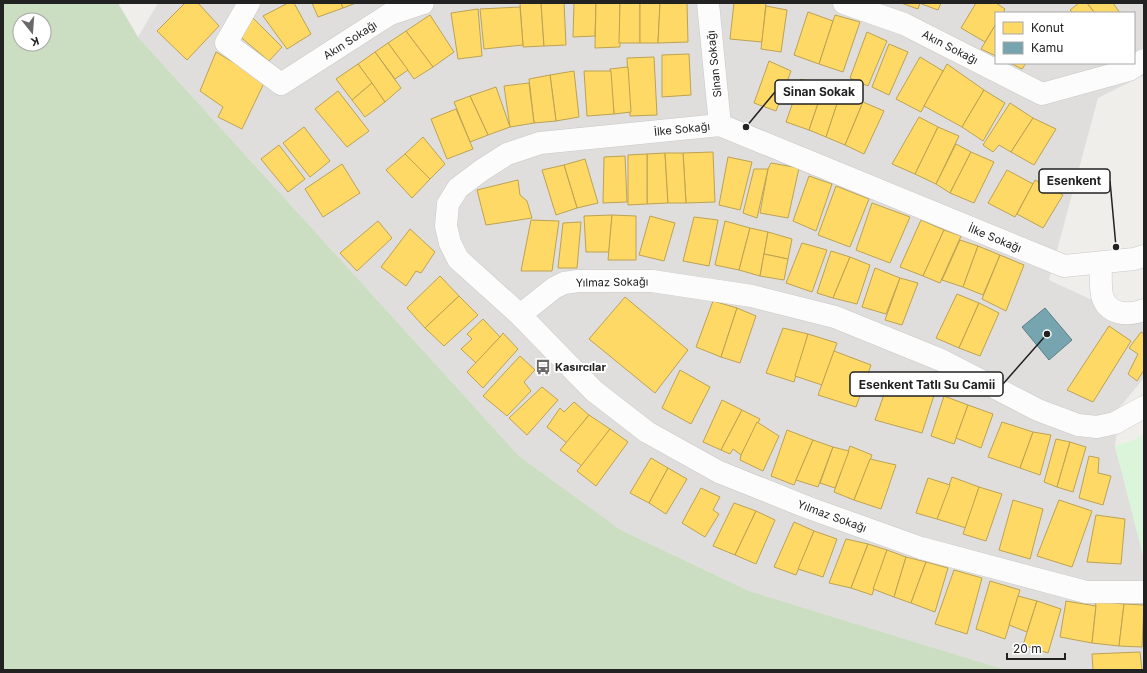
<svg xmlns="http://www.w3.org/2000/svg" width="1147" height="673" font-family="Inter,sans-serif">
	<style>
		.residential { fill: #dfdedc; fill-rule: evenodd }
		.forest { fill: #cbdec1; fill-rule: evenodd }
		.park { fill: #daf5da }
		.homes { fill: #ffd966; stroke: #bda252 }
		.public { fill: #76a5af; stroke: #5d7e85 }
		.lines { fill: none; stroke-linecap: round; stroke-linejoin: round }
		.minor-casing { stroke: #c9c8c7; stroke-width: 23 }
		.minor { stroke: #fdfcfc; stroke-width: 22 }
		.labels { text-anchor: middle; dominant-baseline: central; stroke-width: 4; stroke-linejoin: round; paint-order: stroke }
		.street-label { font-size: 11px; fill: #222; stroke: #fff }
		.poi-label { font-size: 11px; font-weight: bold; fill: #222; stroke: #fff; text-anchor: start }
		.leader { fill: none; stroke: #222; stroke-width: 1.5 }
		.callout-dot { fill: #222; stroke: #fff; stroke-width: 1.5 }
		.callout { fill: #fff; stroke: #222; stroke-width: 1.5 }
		.callout-label { font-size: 12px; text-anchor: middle; font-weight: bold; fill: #222 }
	</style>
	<rect width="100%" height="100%" fill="#f0eeeb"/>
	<path class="residential" d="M 158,3 L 1144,3 L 1144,78 L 1142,76 L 1098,98 L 1049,280 L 1144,324 L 1144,378 L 1120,407 L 1115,446 L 1144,559 L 1144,670 L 1006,670 L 749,591 L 621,530 L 519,456 L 138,37 ZM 996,13 L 1134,13 L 1134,63 L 996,63 Z"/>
	<path class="forest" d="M 3,3 L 118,3 L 138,37 L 519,456 L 621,530 L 749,591 L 1006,670 L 3,670 ZM 20,20 L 44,20 L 44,44 L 20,44 Z"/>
	<polygon class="park" points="1144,434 1144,559 1115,446 1131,441"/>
	<g class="homes">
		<polygon points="185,3 198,3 219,26 187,60 157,31"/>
		<polygon points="288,3 294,3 311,34 287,49 263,16"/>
		<polygon points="312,3 341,3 343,8 318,17"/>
		<polygon points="341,3 356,3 343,8"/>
		<polygon points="520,3 541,3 544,46 523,47"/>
		<polygon points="541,3 564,3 566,45 544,46"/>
		<polygon points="574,3 596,3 595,36 573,37"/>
		<polygon points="596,3 620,3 620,47 595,48"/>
		<polygon points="620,3 640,3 640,43 619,43"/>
		<polygon points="640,3 660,3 658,43 640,43"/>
		<polygon points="660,3 687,3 688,42 658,43"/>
		<polygon points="734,3 766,3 762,42 730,39"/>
		<polygon points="901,3 920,3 918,9"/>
		<polygon points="919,3 941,3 938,10"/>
		<polygon points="976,3 996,3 1005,9 1003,13 996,13 996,24 985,42 961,28"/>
		<polygon points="1079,3 1087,3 1095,13 1073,13 1070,10"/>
		<polygon points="1087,3 1113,3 1120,13 1095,13"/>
		<polygon points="766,6 787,10 781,52 761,49"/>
		<polygon points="520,7 523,45 484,49 480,9"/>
		<polygon points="478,9 482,56 458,59 451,13"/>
		<polygon points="808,12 833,21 819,64 794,55"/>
		<polygon points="430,15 454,52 433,67 406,31"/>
		<polygon points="835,15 860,22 843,72 819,64"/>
		<polygon points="251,16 282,47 269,61 237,34"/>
		<polygon points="996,24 996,56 981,49"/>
		<polygon points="406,31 433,67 414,79 388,43"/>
		<polygon points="867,32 887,41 868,86 850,78"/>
		<polygon points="388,43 408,70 395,79 375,52"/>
		<polygon points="889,44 908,52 889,95 872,87"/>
		<polygon points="216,52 265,81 242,129 218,117 223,107 200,91"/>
		<polygon points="375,52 401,88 385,102 358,64"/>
		<polygon points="689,54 691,95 662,97 662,55"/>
		<polygon points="654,57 657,115 630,116 627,58"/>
		<polygon points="920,57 943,71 921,112 896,99"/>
		<polygon points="769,61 791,71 776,111 754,103"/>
		<polygon points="1010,63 1026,63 1022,69"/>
		<polygon points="358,64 372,83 352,100 336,79"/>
		<polygon points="947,64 984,90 962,127 924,106"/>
		<polygon points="628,67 631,112 614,114 610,69"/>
		<polygon points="574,71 579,117 556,121 550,75"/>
		<polygon points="584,71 611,71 614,114 587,116"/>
		<polygon points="550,75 556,121 534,123 529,79"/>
		<polygon points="801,79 824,86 809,130 786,122"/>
		<polygon points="372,83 385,102 365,117 352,100"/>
		<polygon points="529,83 534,123 510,127 504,86"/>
		<polygon points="824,86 841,92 826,137 809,130"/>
		<polygon points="496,87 510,127 488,135 470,96"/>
		<polygon points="984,90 1005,103 983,141 962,127"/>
		<polygon points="338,91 369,131 347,147 315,109"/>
		<polygon points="841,92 863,102 845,145 826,137"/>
		<polygon points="470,96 488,135 470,142 454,102"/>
		<polygon points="863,102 884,111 864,154 845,145"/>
		<polygon points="1010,103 1033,118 1011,152 999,145 993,152 983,145"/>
		<polygon points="456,109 473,149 447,159 431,119"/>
		<polygon points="919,117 938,127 915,174 892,164"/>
		<polygon points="1033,118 1056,129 1034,165 1011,152"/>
		<polygon points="304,127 330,161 310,177 283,143"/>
		<polygon points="938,127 959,136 936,184 915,174"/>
		<polygon points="423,137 445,164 430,179 405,154"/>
		<polygon points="956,144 971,152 950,193 936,184"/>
		<polygon points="279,145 305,179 288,192 261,159"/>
		<polygon points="713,152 715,202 686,203 683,153"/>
		<polygon points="971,152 994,162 974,203 950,193"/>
		<polygon points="665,153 668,203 647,204 647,154"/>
		<polygon points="665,153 683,153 686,203 668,203"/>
		<polygon points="405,154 430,179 412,198 386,170"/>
		<polygon points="647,154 647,204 628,205 628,155"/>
		<polygon points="625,156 627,202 603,203 604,157"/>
		<polygon points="728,157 752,162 740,210 719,205"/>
		<polygon points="585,159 598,203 577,208 564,165"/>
		<polygon points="771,163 799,168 788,218 760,213 768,169"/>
		<polygon points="342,164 360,193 323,217 305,189"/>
		<polygon points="564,165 577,208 556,215 542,170"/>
		<polygon points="754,169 768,169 757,218 743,213"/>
		<polygon points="1007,170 1033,184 1015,217 988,203"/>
		<polygon points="809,176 832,184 816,231 793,221"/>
		<polygon points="518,180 520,195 527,201 532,218 486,225 477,190"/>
		<polygon points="1035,180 1063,195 1043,228 1017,214"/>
		<polygon points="836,186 869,199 850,247 818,235"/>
		<polygon points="872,203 910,217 890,263 856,250"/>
		<polygon points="612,215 609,252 586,252 584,216"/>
		<polygon points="612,215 636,216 636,260 608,260"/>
		<polygon points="650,216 675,223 664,261 639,255"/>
		<polygon points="694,217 718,220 709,266 683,261"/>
		<polygon points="531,220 559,221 552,271 521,271"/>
		<polygon points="921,220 944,230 923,276 900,267"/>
		<polygon points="378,221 392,238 357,271 340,253"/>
		<polygon points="725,221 750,228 739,270 715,265"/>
		<polygon points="581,222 577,268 558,268 563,223"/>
		<polygon points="750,228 768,232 760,276 739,270"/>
		<polygon points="410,229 435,252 421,273 416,271 406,286 381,267"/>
		<polygon points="944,230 961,236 940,283 923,276"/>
		<polygon points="768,232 792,239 788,259 764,254"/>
		<polygon points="960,240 978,246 963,287 942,280"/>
		<polygon points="802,243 827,250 812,292 786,283"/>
		<polygon points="978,246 1000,255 983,295 963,287"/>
		<polygon points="831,251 850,257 833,298 817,293"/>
		<polygon points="764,254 788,259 784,280 760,276"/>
		<polygon points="1000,255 1024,265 1006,311 982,299"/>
		<polygon points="850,257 870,265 857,304 833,298"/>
		<polygon points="875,268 900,278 886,314 862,307"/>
		<polygon points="440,276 459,296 425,328 407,308"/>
		<polygon points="900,278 918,283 902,325 885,320"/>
		<polygon points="957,294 979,303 959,348 936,338"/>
		<polygon points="459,296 478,315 444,346 425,328"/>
		<polygon points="625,297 688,350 655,393 589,339"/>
		<polygon points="713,301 737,308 721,357 696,347"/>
		<polygon points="979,303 999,313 980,356 959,348"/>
		<polygon points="737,308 756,316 740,363 721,357"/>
		<polygon points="483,319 500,337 476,363 461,349 472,339 467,334"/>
		<polygon points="1109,326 1131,341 1093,402 1067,390"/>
		<polygon points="783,328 808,334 794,382 766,373"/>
		<polygon points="1141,332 1144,334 1144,370 1137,381 1128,374 1138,354 1129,348"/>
		<polygon points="503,333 518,349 483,388 467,372 500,337"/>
		<polygon points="808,334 837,343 822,385 795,376"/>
		<polygon points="834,351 871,365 856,407 818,395"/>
		<polygon points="520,356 535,370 524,382 531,391 507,416 483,396"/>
		<polygon points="680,370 710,387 691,424 662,408"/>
		<polygon points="892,372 936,389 922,433 875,420"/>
		<polygon points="542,387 558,400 527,435 509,418"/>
		<polygon points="944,396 968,405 954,444 931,436"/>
		<polygon points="722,400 742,410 721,450 703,442"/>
		<polygon points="574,402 589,415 567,443 547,427 560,408 564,412"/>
		<polygon points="968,405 993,414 981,448 956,438"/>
		<polygon points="742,410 760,419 741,455 733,449 730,454 721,450"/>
		<polygon points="589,415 610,429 582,466 560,450"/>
		<polygon points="757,422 779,436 763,471 740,460 741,455"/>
		<polygon points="1002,422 1033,432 1020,468 988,457"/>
		<polygon points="610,429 628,442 596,486 577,471"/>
		<polygon points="787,430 813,440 794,485 771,476"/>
		<polygon points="1033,432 1051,435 1040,475 1020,468"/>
		<polygon points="1056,439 1070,442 1057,487 1044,482"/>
		<polygon points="813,440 833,447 818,487 796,480"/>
		<polygon points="1070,442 1086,447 1073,492 1057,487"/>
		<polygon points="850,446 872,455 854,500 834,492"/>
		<polygon points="833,447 849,451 835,488 820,483"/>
		<polygon points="1089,456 1099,458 1098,473 1111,476 1103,505 1079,498"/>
		<polygon points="651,458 668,468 649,503 630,493"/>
		<polygon points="870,459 896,465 881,509 854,500"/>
		<polygon points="668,468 687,479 666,514 649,503"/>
		<polygon points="952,477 979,487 966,528 937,519"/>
		<polygon points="928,478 950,485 937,519 916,513"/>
		<polygon points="979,487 1002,494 986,541 963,534"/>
		<polygon points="701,488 720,497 713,510 719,514 705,537 682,523"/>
		<polygon points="1013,500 1043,509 1030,559 999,550"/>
		<polygon points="1059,500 1092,511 1072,567 1037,556"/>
		<polygon points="734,503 756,511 735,555 713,546"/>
		<polygon points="756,511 775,520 756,564 735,555"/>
		<polygon points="1096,515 1125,519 1121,564 1087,562"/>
		<polygon points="794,522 814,531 796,575 774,567"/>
		<polygon points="814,531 837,539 823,577 798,569"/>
		<polygon points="846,539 868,544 851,588 829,583"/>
		<polygon points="868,544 887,550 872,595 851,588"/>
		<polygon points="887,550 906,557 894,597 873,589"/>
		<polygon points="906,557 926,562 911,603 894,597"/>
		<polygon points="926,562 948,568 935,612 911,603"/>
		<polygon points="954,570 982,578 967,634 935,624"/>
		<polygon points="990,581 1020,590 1005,639 976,629"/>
		<polygon points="1018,596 1037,601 1027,632 1009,625"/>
		<polygon points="1037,601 1061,609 1048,653 1023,645"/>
		<polygon points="1066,601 1096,606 1092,643 1060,637"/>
		<polygon points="1095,601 1124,604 1119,646 1092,643 1096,606"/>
		<polygon points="1124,604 1144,605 1142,647 1119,646"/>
		<polygon points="1140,652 1142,670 1093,670 1092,654"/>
	</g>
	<polygon class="public" points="1045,308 1072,340 1049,360 1022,327"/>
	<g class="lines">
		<defs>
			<g id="minor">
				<polyline points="249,3 226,43 281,84 390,14 423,3"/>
				<polyline points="708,3 720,125"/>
				<polyline points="844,3 904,24 1042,94 1129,70 1144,60"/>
				<polyline points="1144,256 1134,259 1064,266 720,125 540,143 507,154 482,170 458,188 448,204 446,226 450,243 458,259 520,315 594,391 647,432 719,472 809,508 921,548 1086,592 1144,592"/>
				<path d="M 1101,263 C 1101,273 1100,285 1102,295 C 1107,315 1128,316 1144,310"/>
				<polyline points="520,315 554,288 564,283 578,281 652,281 752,296 835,317 941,360 1038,410 1078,425 1097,427 1115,423 1144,407"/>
			</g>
		</defs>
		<use href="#minor" class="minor-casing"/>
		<use href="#minor" class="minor"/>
	</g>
	<defs>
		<symbol id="bus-bare" viewBox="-9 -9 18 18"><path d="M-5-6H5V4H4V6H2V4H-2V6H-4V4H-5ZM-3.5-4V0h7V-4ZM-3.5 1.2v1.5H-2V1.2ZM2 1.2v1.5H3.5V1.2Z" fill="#6a6968" stroke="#fff" stroke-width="2.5" paint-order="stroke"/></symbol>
	</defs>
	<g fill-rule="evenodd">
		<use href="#bus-bare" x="532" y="356" width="22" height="22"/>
	</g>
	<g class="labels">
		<g class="street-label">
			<text transform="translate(350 40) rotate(-33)">Akın Sokağı</text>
			<text transform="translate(950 47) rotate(27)">Akın Sokağı</text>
			<text transform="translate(714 64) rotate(-96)">Sinan Sokağı</text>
			<text transform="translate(682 129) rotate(-6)">İlke Sokağı</text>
			<text transform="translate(995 238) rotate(22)">İlke Sokağı</text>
			<text transform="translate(612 282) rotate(-1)">Yılmaz Sokağı</text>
			<text transform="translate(832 516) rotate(20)">Yılmaz Sokağı</text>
		</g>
		<g class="poi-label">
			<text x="555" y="367">Kasırcılar</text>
		</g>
	</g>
	<path class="leader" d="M746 127L775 92M1116 247L1110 181M1047 334L1003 384"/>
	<g class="callout-dot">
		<circle cx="746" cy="127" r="4"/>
		<circle cx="1116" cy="247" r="4"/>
		<circle cx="1047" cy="334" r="4"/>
	</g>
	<g class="callout">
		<rect x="775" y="80" width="88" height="24" rx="4"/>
		<rect x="1039" y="169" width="71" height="24" rx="4"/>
		<rect x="850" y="372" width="153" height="24" rx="4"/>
	</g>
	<g class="callout-label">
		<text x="819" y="96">Sinan Sokak</text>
		<text x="1074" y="185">Esenkent</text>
		<text x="927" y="389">Esenkent Tatlı Su Camii</text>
	</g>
	<rect width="1147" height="673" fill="none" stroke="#222222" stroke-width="8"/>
	<rect x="995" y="12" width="140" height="52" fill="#ffffff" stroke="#a7a7a7"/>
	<rect x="1003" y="22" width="20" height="12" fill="#ffd966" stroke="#a7a7a7"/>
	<text x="1031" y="32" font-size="12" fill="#222222">Konut</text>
	<rect x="1003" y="42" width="20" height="12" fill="#76a5af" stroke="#a7a7a7"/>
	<text x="1031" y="52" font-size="12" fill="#222222">Kamu</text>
	<g transform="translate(32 32) rotate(163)"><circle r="19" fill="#ffffff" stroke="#a7a7a7"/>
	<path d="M0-3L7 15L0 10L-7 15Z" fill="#6a6968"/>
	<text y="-6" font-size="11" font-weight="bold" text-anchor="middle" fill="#222222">K</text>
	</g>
	<path d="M1007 653v6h58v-6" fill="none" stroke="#222222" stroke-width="2"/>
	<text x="1013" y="653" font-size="12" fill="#222222" stroke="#ffffff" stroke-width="3" paint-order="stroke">20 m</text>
</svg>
